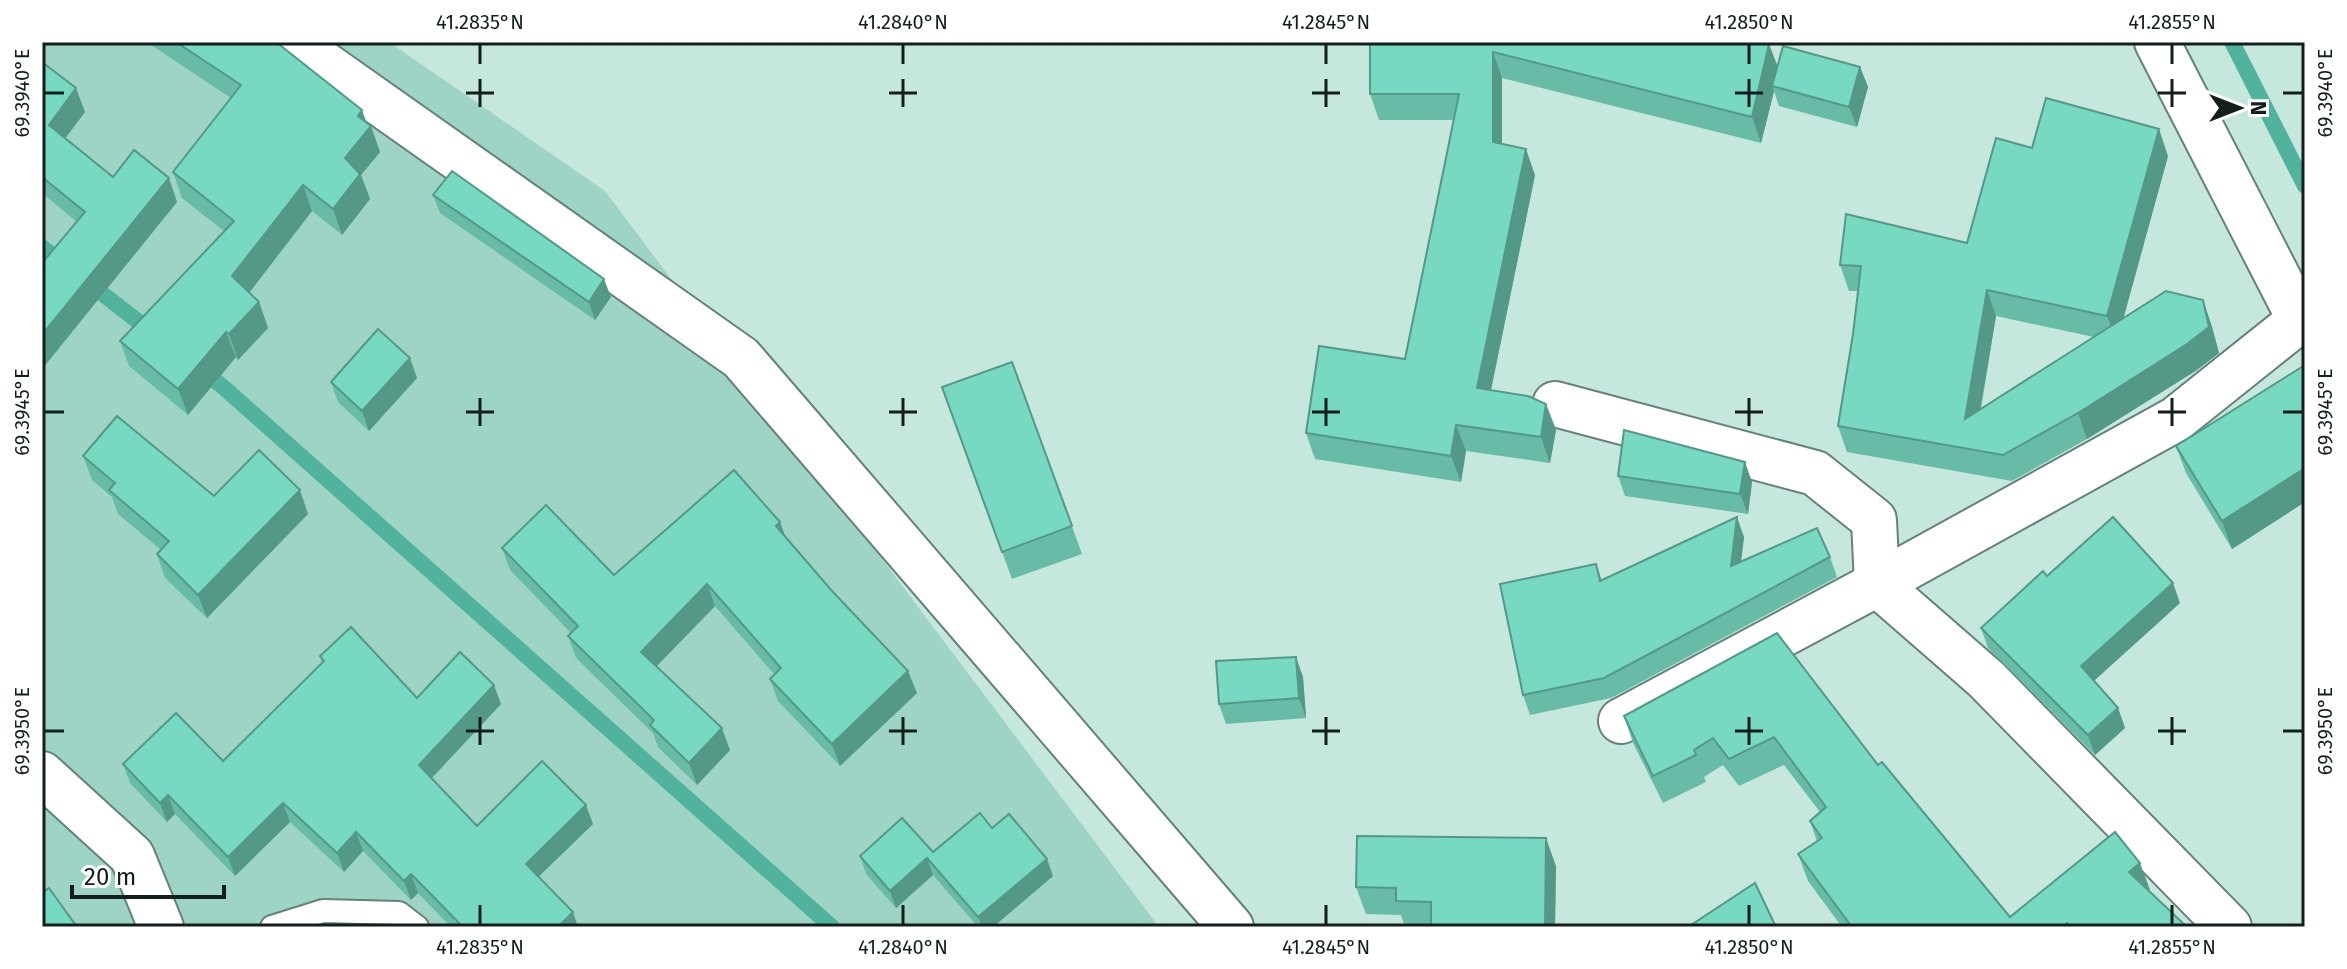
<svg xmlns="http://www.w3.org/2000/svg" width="2347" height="969" font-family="'Fira Sans',sans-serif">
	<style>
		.green { fill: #9ed4c5 }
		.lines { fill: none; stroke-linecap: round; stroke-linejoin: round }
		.stream { stroke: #51b39d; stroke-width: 16 }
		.lane-casing { stroke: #65827a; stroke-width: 26 }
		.street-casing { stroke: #65827a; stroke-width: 48 }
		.lane { stroke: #fff; stroke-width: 22 }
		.street { stroke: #fff; stroke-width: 44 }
		.wall { fill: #67bba7; fill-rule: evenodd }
		.shaded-wall { fill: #549888 }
		.building { fill: #78d9c2; stroke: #549888; stroke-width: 2 }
		.ticks { fill: none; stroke: #131f1c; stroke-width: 3 }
		.neatline { fill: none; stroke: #131f1c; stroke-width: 3 }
		.ticks-label { font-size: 20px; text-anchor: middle; fill: #131f1c }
	</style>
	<rect width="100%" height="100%" fill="#c6e7dd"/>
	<polygon class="green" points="42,42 389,42 605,191 1159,927 42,927"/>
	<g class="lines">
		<g class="stream">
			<polyline points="2232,42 2305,186"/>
			<polyline points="42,247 65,265"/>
			<polyline points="86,281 153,333"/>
			<polyline points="200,369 222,386 832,927"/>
		</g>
		<defs>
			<polyline id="lane" points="272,927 323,911 399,913 417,927"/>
			<g id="street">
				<polyline points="293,42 741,358 1231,927"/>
				<polyline points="2157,42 2300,320"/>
				<polyline points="1555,404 1815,473 1874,520 1877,584 1986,679 2229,927"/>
				<polyline points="1621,721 1877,584 2176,419 2305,316"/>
				<polyline points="42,774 132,856 161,927"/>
			</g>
		</defs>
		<use href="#lane" class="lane-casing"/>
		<use href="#street" class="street-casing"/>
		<use href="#lane" class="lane"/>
		<use href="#street" class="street"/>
	</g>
	<g class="wall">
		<polygon points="150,42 276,42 367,123 380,152 361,175 370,199 342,235 312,211 249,293 259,302 268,328 238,360 236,357 188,415 129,366 120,341 224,231 182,198 173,172 231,98 151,45"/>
		<polygon points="1370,42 1777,66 1860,67 1868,87 1857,127 1779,106 1774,91 1761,143 1502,78 1502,144 1535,175 1491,390 1546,404 1556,430 1550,463 1466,451 1461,482 1315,459 1306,433 1405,359 1454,120 1379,120 1370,94"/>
		<polygon points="42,62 85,112 65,138 113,177 177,202 42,369 42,263 77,222 42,193"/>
		<path d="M 2032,148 L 2168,156 L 2123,318 L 2203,300 L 2212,327 L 2219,353 L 2197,370 L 2087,439 L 2012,481 L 1847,452 L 1838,426 L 1853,334 L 1858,291 L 1849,291 L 1840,265 L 1967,243 ZM 1996,316 L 2094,337 L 1981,409 Z"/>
		<polygon points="433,195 611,297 595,320 440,213"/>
		<polygon points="1012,362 1082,554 1012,579 942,387"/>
		<polygon points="2305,365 2305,502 2232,549 2186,473 2176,446"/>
		<polygon points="417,378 369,431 338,402 331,382"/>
		<polygon points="83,456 214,496 308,514 207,618 165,578 157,554 161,550 118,514 112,497 92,480"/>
		<polygon points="1618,476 1752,482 1748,514 1625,496"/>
		<polygon points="780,522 785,537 917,693 840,766 778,701 770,679 774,674 715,606 657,666 730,750 697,785 658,747 653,733 576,658 568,636 571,633 510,570 502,548 614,575"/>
		<polygon points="1744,537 1741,561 1830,557 1837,577 1611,698 1530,715 1523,695 1596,564 1602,580"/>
		<polygon points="2047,576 2180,603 2094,681 2118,708 2125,728 2095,755 1988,648 1981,628"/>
		<polygon points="1777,633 1878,765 2010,917 2150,890 2149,891 2187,927 1842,927 1808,881 1798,854 1817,841 1810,821 1820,812 1784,765 1739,786 1723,765 1704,777 1706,782 1663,803 1633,743 1624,716"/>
		<polygon points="320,656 417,698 501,704 432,778 477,826 593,824 538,877 578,927 451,927 418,893 411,900 363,851 344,872 290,822 235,876 175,814 167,822 130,783 123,764 223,761 322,663"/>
		<polygon points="1303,677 1306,718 1226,724 1219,704"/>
		<polygon points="992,828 1053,876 993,927 978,927 933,875 896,908 866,874 860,856 933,852"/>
		<polygon points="1556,866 1555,927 1405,927 1401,915 1366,914 1356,887"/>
	</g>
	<g class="shaded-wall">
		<polygon points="1769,44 1779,70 1772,86 1774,91 1761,143 1752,117"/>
		<polygon points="1493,52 1502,78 1502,168 1493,142"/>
		<polygon points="1860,67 1868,87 1857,127 1849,107"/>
		<polygon points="76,88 85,112 58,148 49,125"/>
		<polygon points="362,110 369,129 371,126 380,152 361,175 370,199 342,235 333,209 345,158 358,116"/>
		<polygon points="2159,129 2168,156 2117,342 2107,316"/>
		<polygon points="1526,149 1535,175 1486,414 1477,388"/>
		<polygon points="169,178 177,202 42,369 42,335"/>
		<polygon points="303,185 312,211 242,302 232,276"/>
		<polygon points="604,279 611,297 595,320 589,302"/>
		<polygon points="1987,290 1996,316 1974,445 1965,419"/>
		<polygon points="2203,300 2212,327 2219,353 2197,370 2087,439 2078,413"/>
		<polygon points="259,302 268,328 238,360 229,334"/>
		<polygon points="226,332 236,357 188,415 178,389"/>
		<polygon points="410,358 417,378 369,431 362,411"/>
		<polygon points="1546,404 1556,430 1550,463 1541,437"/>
		<polygon points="1456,425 1466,451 1461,482 1451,456"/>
		<polygon points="1745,462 1752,482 1748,514 1740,494"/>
		<polygon points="2305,468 2305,502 2232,549 2222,521"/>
		<polygon points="300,490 308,514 207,618 198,595"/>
		<polygon points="1737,517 1744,537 1738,586 1731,566"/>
		<polygon points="780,522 788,544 776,526"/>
		<polygon points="2173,583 2180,603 2088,686 2081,666"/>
		<polygon points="707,584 715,606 649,674 641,652"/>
		<polygon points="1296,657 1303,677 1306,718 1299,698"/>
		<polygon points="908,671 917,693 840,766 832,744"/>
		<polygon points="494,685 501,704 426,784 419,765"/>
		<polygon points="2118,708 2125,728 2095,755 2088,735"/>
		<polygon points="722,728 730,750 697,785 689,763"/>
		<polygon points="168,795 175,814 167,822 160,803"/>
		<polygon points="283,803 290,822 235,876 228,857"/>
		<polygon points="586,805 593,824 532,883 526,864"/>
		<polygon points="356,832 363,851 344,872 337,853"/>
		<polygon points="1546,838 1556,866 1555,927 1545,927"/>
		<polygon points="927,858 933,875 896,908 890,891"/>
		<polygon points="1047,859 1053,876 993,927 982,927 978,917"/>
		<polygon points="2140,863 2150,890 2139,899 2129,872"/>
		<polygon points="411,874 418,893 411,900 404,881"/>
		<polygon points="573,912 578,927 558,927"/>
	</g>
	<g class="building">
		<polygon points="176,42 276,42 362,110 358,116 371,126 345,158 360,174 333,209 303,185 232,276 259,302 229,334 226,332 178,389 120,341 234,221 173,172 241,85"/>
		<polygon points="1370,42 1761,42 1769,44 1752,117 1493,52 1493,142 1526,149 1477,388 1528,396 1546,404 1541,437 1456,425 1451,456 1306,433 1319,346 1405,359 1459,94 1370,94"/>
		<polygon points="1783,46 1860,67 1849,107 1772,86"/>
		<polygon points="42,62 76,88 49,125 113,177 134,150 169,178 42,335 42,263 85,212 42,177"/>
		<polygon points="2046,98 2159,129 2107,316 1987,290 1965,419 2166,291 2203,300 2209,327 2187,344 2078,413 2003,455 1838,426 1853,334 1861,266 1840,265 1846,214 1967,243 1996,138 2032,148"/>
		<polygon points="452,171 604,279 589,302 433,195"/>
		<polygon points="378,329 410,358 362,411 331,382"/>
		<polygon points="1012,362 1072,526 1002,552 942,387"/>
		<polygon points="2305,365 2305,468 2222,521 2176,446"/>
		<polygon points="117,416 214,496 259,450 300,490 198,595 157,554 169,541 109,490 115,483 83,456"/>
		<polygon points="1624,430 1745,462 1740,494 1618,476"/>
		<polygon points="734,470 780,522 776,526 832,591 908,671 832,744 770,679 781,668 707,584 641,652 722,728 689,763 650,725 654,720 568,636 578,626 502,548 546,505 614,575"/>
		<polygon points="1737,517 1731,566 1817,528 1830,557 1604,678 1523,695 1500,584 1596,564 1600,581"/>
		<polygon points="2113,517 2173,583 2081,666 2118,708 2088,735 1981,628 2043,571 2047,576"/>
		<polygon points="351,627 417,698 460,652 494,685 419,765 477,826 542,761 586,805 526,864 573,912 558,927 463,927 411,874 404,881 356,832 337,853 283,803 228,857 168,795 160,803 123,764 176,713 223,761 324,661 320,656"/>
		<polygon points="1777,633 1878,765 1882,762 2010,917 2115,832 2140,863 2129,872 2187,927 2071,927 2067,923 2062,927 1852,927 1798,854 1822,838 1810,821 1826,807 1774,737 1729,759 1713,738 1694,750 1696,755 1653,776 1624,716"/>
		<polygon points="1296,657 1299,698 1219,704 1216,661"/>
		<polygon points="980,813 992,828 1009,814 1047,859 978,917 927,858 890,891 860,856 902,818 933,852"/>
		<polygon points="1357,836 1546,838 1545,927 1431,927 1431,902 1396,901 1396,888 1356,887"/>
		<polygon points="1755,883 1776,927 1688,927"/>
		<polygon points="49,888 77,927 42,927 42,893"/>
	</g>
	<path class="ticks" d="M 480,44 L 480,64M 903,44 L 903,64M 1326,44 L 1326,64M 1749,44 L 1749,64M 2172,44 L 2172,64M 480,79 L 480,107M 903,79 L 903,107M 1326,79 L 1326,107M 1749,79 L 1749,107M 2172,79 L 2172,107M 44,93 L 64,93M 466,93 L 494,93M 889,93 L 917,93M 1312,93 L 1340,93M 1735,93 L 1763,93M 2158,93 L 2186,93M 2283,93 L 2303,93M 480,398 L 480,426M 903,398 L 903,426M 1326,398 L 1326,426M 1749,398 L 1749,426M 2172,398 L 2172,426M 44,412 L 64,412M 466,412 L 494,412M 889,412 L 917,412M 1312,412 L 1340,412M 1735,412 L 1763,412M 2158,412 L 2186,412M 2283,412 L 2303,412M 480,717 L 480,745M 903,717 L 903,745M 1326,717 L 1326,745M 1749,717 L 1749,745M 2172,717 L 2172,745M 44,731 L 64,731M 466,731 L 494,731M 889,731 L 917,731M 1312,731 L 1340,731M 1735,731 L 1763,731M 2158,731 L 2186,731M 2283,731 L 2303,731M 480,905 L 480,925M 903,905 L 903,925M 1326,905 L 1326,925M 1749,905 L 1749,925M 2172,905 L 2172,925"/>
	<rect width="2347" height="969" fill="none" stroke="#ffffff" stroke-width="88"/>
	<g transform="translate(2239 108) rotate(90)" stroke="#ffffff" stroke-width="6" paint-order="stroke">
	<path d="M0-6L14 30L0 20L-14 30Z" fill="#131f1c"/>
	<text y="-12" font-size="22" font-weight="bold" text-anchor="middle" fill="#131f1c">N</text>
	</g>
	<path d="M72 885v12h152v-12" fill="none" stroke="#131f1c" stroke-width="4"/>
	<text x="84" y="885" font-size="24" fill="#131f1c" stroke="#ffffff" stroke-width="6" paint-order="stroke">20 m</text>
	<rect x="44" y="44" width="2259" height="881" class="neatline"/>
	<g class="ticks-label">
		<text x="480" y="29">41.2835°N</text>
		<text x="903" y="29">41.2840°N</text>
		<text x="1326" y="29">41.2845°N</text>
		<text x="1749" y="29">41.2850°N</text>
		<text x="2172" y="29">41.2855°N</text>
		<text transform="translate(2325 93) rotate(-90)" y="7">69.3940°E</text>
		<text transform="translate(22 93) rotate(-90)" y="7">69.3940°E</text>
		<text transform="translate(2325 412) rotate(-90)" y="7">69.3945°E</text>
		<text transform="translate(22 412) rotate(-90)" y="7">69.3945°E</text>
		<text transform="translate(2325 731) rotate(-90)" y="7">69.3950°E</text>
		<text transform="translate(22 731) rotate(-90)" y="7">69.3950°E</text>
		<text x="480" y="954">41.2835°N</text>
		<text x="903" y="954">41.2840°N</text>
		<text x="1326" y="954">41.2845°N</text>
		<text x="1749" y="954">41.2850°N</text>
		<text x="2172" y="954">41.2855°N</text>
	</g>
</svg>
